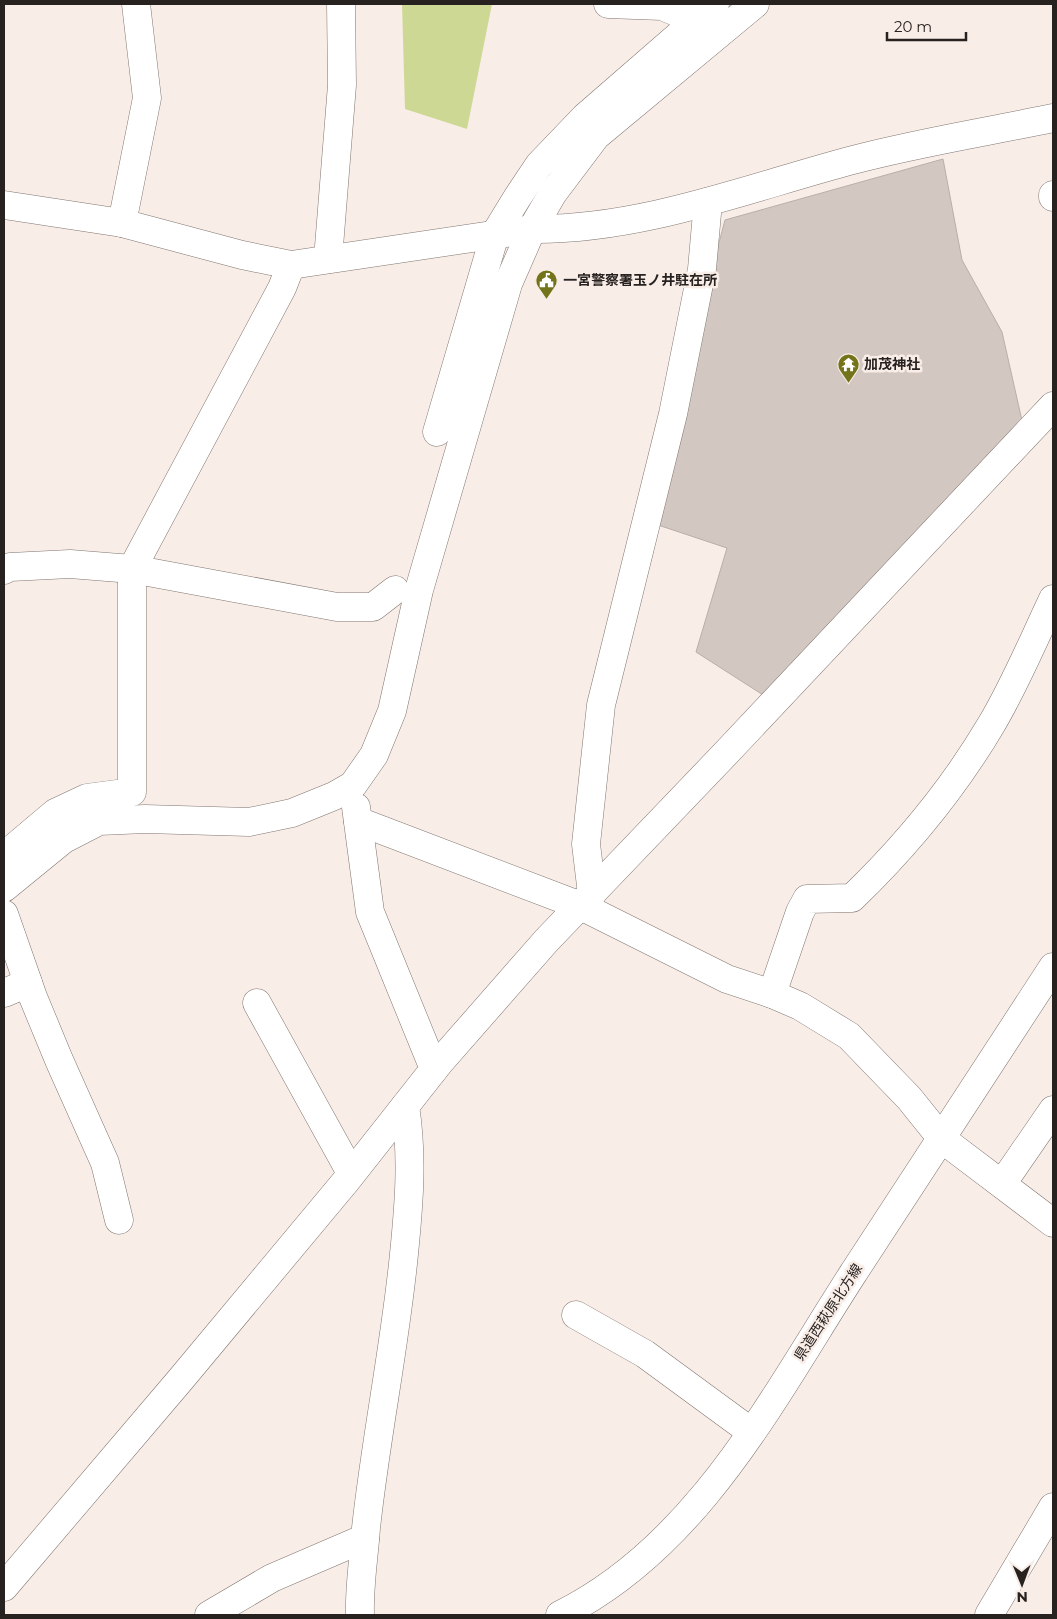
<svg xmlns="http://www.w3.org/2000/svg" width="1057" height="1619" font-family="Montserrat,'Noto Sans JP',sans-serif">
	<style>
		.green { fill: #ced895 }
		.building { fill: #d3c7c2; stroke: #b9aea9 }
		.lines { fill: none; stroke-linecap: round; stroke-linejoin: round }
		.street-casing { stroke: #817671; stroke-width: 29 }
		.secondary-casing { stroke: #817671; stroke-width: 29 }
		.street { stroke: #fff; stroke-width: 28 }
		.secondary { stroke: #fff; stroke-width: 28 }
		.labels { text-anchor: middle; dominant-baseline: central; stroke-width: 5; stroke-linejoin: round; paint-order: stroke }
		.poi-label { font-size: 14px; font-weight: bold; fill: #272220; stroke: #f9ede7; text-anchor: start }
		.street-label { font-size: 14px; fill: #272220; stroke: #f9ede7 }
	</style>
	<rect width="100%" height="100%" fill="#f9ede7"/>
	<polygon class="green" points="402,4 492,4 467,129 405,109"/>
	<polygon class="building" points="943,159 962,260 1002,332 1025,434 774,702 696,652 727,548 646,521 725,220"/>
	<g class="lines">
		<defs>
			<g id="street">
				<polyline points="608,4 662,6 695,20"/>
				<polyline points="1053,197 1053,195"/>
				<path d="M 4,205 L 122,223 L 242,255 L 291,265 L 532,229 C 641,230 745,189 849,161 C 915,143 986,132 1053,118"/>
				<polyline points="122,223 147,98 136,4"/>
				<polyline points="328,259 342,85 341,4"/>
				<polyline points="437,432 495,234 517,198 539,165 585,117 715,4"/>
				<polyline points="4,570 10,567 70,564 132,569 337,607 373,607 395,590"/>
				<polyline points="356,807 370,912 434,1069"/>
				<polyline points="358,821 581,906 727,979 772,994 800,1006 849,1036 909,1098 942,1139 1053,1223"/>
				<polyline points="4,856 55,813 87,798 132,792 132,569 282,288 291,265"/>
				<polyline points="4,888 64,839 99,821 145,819 249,822 292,813 334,796 353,785 374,755 392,711 419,590 508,284 532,229 553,193 596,136 755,4"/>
				<polyline points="592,894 586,844 601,705 673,414 702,269 708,202"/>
				<polyline points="4,914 33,997 59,1060 105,1163 119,1220"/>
				<polyline points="4,993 28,983"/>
				<path d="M 772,994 L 800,912 L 807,899 L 852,898 C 905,847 953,789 991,725 C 1015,685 1033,641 1053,599"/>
				<polyline points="257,1003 351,1173"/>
				<polyline points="1002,1184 1053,1110"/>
				<polyline points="576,1315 645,1354 750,1431"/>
				<polyline points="209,1615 272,1578 365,1538"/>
				<path d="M 360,1615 C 359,1586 364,1557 366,1528 C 376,1436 395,1346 404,1254 C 409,1204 413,1156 405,1106"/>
				<polyline points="989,1615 1053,1507"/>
			</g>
			<g id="secondary">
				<polyline points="4,1587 181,1379 346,1181 439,1063 546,941 727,752 1053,406"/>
				<path d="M 560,1615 C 699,1546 773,1397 854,1272 C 920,1170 986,1068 1053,967"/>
			</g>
		</defs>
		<use href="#street" class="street-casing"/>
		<use href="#secondary" class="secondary-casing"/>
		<use href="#street" class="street"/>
		<use href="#secondary" class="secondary"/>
	</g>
	<defs>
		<symbol id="civic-pin" viewBox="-11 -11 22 30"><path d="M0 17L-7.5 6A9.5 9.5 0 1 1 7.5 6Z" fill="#73741a" stroke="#f9ede7"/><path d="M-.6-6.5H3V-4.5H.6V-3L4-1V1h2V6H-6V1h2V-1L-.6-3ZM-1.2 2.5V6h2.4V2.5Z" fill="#fff"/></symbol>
		<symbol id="temple-pin" viewBox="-11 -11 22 30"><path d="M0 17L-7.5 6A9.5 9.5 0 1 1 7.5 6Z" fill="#73741a" stroke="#f9ede7"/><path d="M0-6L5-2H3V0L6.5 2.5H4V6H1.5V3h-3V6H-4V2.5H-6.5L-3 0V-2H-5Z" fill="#fff"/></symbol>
	</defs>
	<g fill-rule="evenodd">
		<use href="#civic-pin" x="534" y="268" width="25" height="34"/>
		<use href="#temple-pin" x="836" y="352" width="25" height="34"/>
	</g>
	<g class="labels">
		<g class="poi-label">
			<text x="563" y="280">一宮警察署玉ノ井駐在所</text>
			<text x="864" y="364">加茂神社</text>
		</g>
		<g class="street-label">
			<text transform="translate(828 1312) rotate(-57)">県道西萩原北方線</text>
		</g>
	</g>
	<rect width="1057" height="1619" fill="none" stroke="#272220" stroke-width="10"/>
	<g transform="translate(1022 1584) rotate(179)" stroke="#f9ede7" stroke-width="4" paint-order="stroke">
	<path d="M0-4L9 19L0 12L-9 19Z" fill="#272220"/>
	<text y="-8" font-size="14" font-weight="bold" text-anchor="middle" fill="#272220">N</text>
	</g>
	<path d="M887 32v8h79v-8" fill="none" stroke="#272220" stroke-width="2.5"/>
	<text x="894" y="32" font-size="15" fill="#272220" stroke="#f9ede7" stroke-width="4" paint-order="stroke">20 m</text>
</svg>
